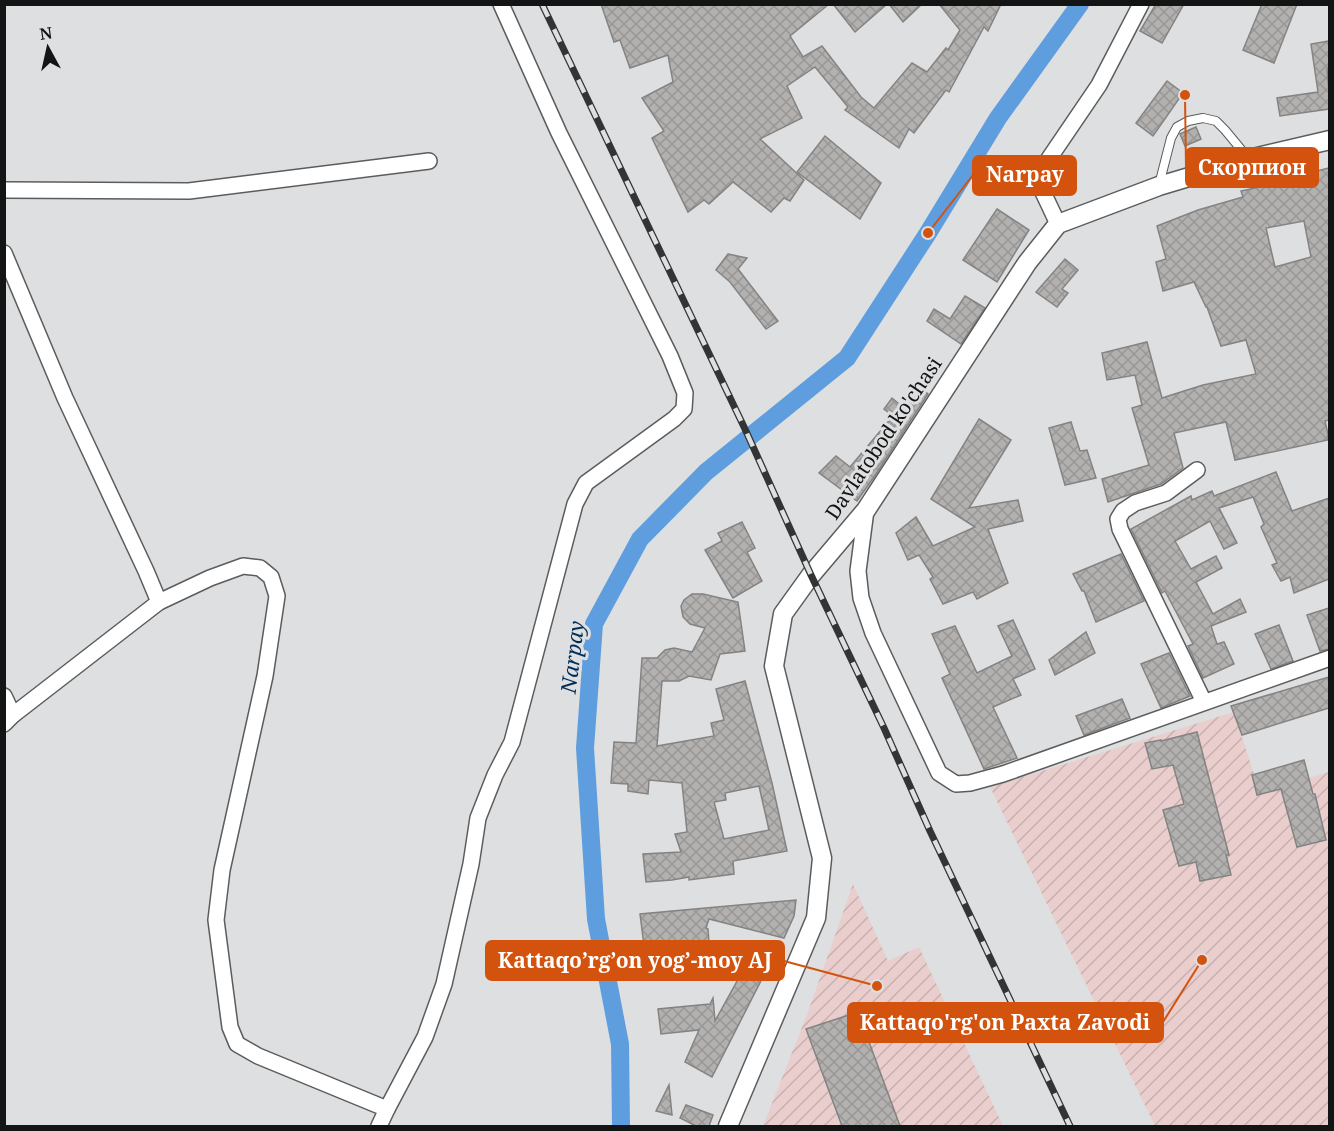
<svg xmlns="http://www.w3.org/2000/svg" width="1334" height="1131" font-family="'Noto Serif',serif">
	<style>
		.industrial { fill: url(#industrial-furrows) }
		.lines { fill: none; stroke-linecap: round; stroke-linejoin: round }
		.canal { stroke: #5f9ede; stroke-width: 18 }
		.building { fill: url(#building-cross-hatch); stroke: #848382; stroke-width: 1.5; fill-rule: evenodd }
		.service-casing { stroke: #5b5c5d; stroke-width: 10 }
		.minor-casing { stroke: #5b5c5d; stroke-width: 18 }
		.tertiary-casing { stroke: #5b5c5d; stroke-width: 21 }
		.service { stroke: #fff; stroke-width: 8 }
		.minor { stroke: #fff; stroke-width: 15 }
		.tertiary { stroke: #fff; stroke-width: 18 }
		.rail-casing { stroke: #333434; stroke-width: 7 }
		.rail { stroke: #dedfe0; stroke-width: 4.5; stroke-dasharray: 14; stroke-linecap: butt }
		.labels { text-anchor: middle; dominant-baseline: central; stroke-width: 6; stroke-linejoin: round; paint-order: stroke }
		.street-label { font-size: 20px; fill: #131414; stroke: #dedfe0 }
		.water-label { font-size: 21px; font-style: italic; fill: #002d55; stroke: #dedfe0 }
		.leader { fill: none; stroke: #d3520d; stroke-width: 2 }
		.callout-dot { fill: #d3520d; stroke: #dedfe0; stroke-width: 2 }
		.callout { fill: #d3520d; stroke: #d3520d; stroke-width: 2 }
		.callout-label { font-size: 21px; text-anchor: middle; font-weight: bold; fill: #fff }
	</style>
	<defs>
		<pattern id="industrial-furrows" width="10" height="10" patternUnits="userSpaceOnUse" patternTransform="scale(1.5)"><rect width="10" height="10" fill="#e9cecd"/><path d="M-1 1l2-2M0 10L10 0M9 11l2-2" fill="none" stroke="#c7b0af"/></pattern>
		<pattern id="building-cross-hatch" width="8" height="8" patternUnits="userSpaceOnUse" patternTransform="scale(1.5)"><rect width="8" height="8" fill="#b2b1b0"/><path d="M0 0l8 8M0 8l8-8" fill="none" stroke="#989796"/></pattern>
	</defs>
	<rect width="100%" height="100%" fill="#dedfe0"/>
	<g class="industrial">
		<polygon points="1234,712 1260,793 1329,772 1329,1126 1155,1126 990,787"/>
		<polygon points="853,884 888,961 919,947 1003,1126 763,1126 808,1012"/>
	</g>
	<g class="lines">
		<polyline class="canal" points="621,1126 620,1044 596,919 585,748 594,624 640,539 706,472 847,358 928,233 998,118 1080,4"/>
	</g>
	<g class="building">
		<polygon points="601,4 829,4 790,36 803,57 822,46 861,97 874,108 912,63 927,72 946,48 948,50 960,30 939,4 1001,4 988,31 984,27 949,92 946,90 914,133 909,129 899,148 845,110 848,107 815,67 787,86 802,118 760,139 804,180 790,201 784,198 771,212 733,182 709,204 704,200 688,212 652,138 664,131 642,98 673,82 668,55 630,68 620,40 614,42"/>
		<polygon points="833,4 887,4 855,32"/>
		<polygon points="889,4 922,4 903,22"/>
		<polygon points="1156,4 1184,4 1162,43 1140,31"/>
		<polygon points="1262,4 1297,4 1274,63 1243,50"/>
		<polygon points="1329,41 1329,68 1327,69 1329,91 1329,109 1280,116 1277,98 1318,92 1311,44"/>
		<polygon points="1167,81 1183,93 1153,136 1136,123"/>
		<polygon points="1196,127 1201,139 1185,146 1180,134"/>
		<polygon points="825,136 881,183 860,219 797,172"/>
		<path d="M 1329,168 L 1329,420 L 1325,421 L 1328,434 L 1328,440 L 1235,460 L 1226,422 L 1174,433 L 1183,468 L 1161,484 L 1108,502 L 1102,479 L 1149,465 L 1132,408 L 1142,405 L 1135,375 L 1107,380 L 1102,353 L 1147,342 L 1162,398 L 1203,385 L 1256,374 L 1246,340 L 1221,346 L 1207,307 L 1206,307 L 1194,282 L 1163,291 L 1156,262 L 1166,259 L 1157,226 L 1198,210 L 1243,197 L 1241,191 L 1273,184 L 1274,186 L 1297,181 L 1296,176 ZM 1304,221 L 1311,257 L 1275,267 L 1266,228 Z"/>
		<polygon points="997,209 1029,230 997,282 963,260"/>
		<polygon points="728,254 747,258 738,269 778,321 766,329 730,282 716,270"/>
		<polygon points="1065,259 1078,270 1062,289 1068,293 1057,307 1036,292"/>
		<polygon points="965,296 985,308 961,344 927,321 934,309 950,319"/>
		<polygon points="920,387 928,394 874,477 857,501 819,473 836,456 850,467 893,416 884,409 892,398 905,409"/>
		<polygon points="979,419 1011,440 969,508 1018,500 1023,521 988,529 1008,583 977,599 973,592 943,604 930,579 933,577 919,555 908,560 896,533 916,517 933,546 975,527 931,499"/>
		<polygon points="1071,422 1080,451 1087,450 1096,478 1065,485 1049,428"/>
		<polygon points="1276,472 1292,511 1329,498 1329,579 1294,593 1290,577 1281,581 1272,565 1277,563 1261,527 1264,524 1253,497 1219,508 1237,543 1224,549 1210,521 1175,541 1191,569 1216,556 1222,568 1196,582 1213,614 1240,599 1246,612 1211,626 1217,644 1224,642 1234,664 1203,678 1188,646 1193,644 1165,591 1162,593 1131,529 1191,496 1192,500 1212,491 1214,496"/>
		<polygon points="742,522 755,548 747,552 762,581 733,598 705,550 722,541 718,533"/>
		<polygon points="1121,554 1144,601 1096,622 1084,591 1082,591 1073,574"/>
		<path d="M 692,594 L 703,594 L 738,602 L 745,651 L 720,654 L 711,680 L 689,676 L 679,681 L 662,681 L 657,746 L 714,736 L 711,723 L 724,720 L 716,689 L 745,681 L 772,783 L 787,851 L 733,861 L 734,874 L 689,880 L 689,877 L 672,880 L 646,882 L 643,854 L 681,852 L 675,834 L 687,832 L 682,783 L 649,780 L 648,794 L 628,791 L 628,784 L 611,783 L 614,742 L 636,743 L 642,658 L 657,658 L 665,650 L 674,648 L 692,652 L 705,628 L 690,624 L 683,617 L 681,606 L 684,600 ZM 759,786 L 769,830 L 724,839 L 714,802 L 726,800 L 725,793 Z"/>
		<polygon points="1329,608 1329,649 1320,651 1307,615"/>
		<polygon points="1013,620 1035,669 1013,679 1021,695 993,707 1017,758 984,769 942,678 950,674 932,634 955,626 977,673 1012,656 998,626"/>
		<polygon points="1279,625 1293,661 1271,669 1255,634"/>
		<polygon points="1086,632 1095,653 1055,675 1049,660"/>
		<polygon points="1169,653 1190,696 1161,708 1141,664"/>
		<polygon points="1329,677 1329,708 1242,735 1231,706"/>
		<polygon points="1122,699 1130,718 1084,735 1076,716"/>
		<polygon points="1197,732 1229,855 1226,855 1231,875 1200,881 1196,862 1179,866 1163,810 1184,804 1173,765 1152,769 1145,743 1161,740 1161,741"/>
		<polygon points="1304,760 1313,794 1315,794 1326,840 1297,847 1281,789 1257,795 1252,775"/>
		<polygon points="796,900 794,916 784,938 709,919 706,928 708,929 711,971 648,977 640,914"/>
		<polygon points="740,943 779,961 771,961 712,1077 685,1062 699,1030 661,1034 658,1009 710,1004 713,998 715,1021 747,963 738,963"/>
		<polygon points="858,1012 900,1126 842,1126 806,1029"/>
		<polygon points="669,1085 672,1115 656,1111"/>
		<polygon points="686,1105 713,1115 709,1126 696,1126 680,1118"/>
	</g>
	<g class="lines">
		<defs>
			<polyline id="service" points="1159,185 1171,138 1177,127 1188,121 1203,118 1216,121 1225,130 1249,159"/>
			<g id="minor">
				<polyline points="4,190 189,191 429,161"/>
				<polyline points="1058,224 1041,188 1041,176 1046,163 1099,85 1141,4"/>
				<polyline points="4,253 65,398 146,571 159,602 13,715 4,724"/>
				<polyline points="1197,470 1166,493 1135,503 1123,511 1118,519 1120,529 1204,702"/>
				<polyline points="866,510 858,571 861,598 873,633 939,773 956,784 970,783 1003,774 1330,658"/>
				<polyline points="159,602 210,578 243,566 260,568 271,577 277,596 265,676 222,870 216,920 230,1027 237,1044 258,1056 387,1109"/>
				<polyline points="4,696 13,715"/>
				<polyline points="379,1126 387,1109 425,1037 444,984 471,864 478,818 495,775 512,742 575,504 586,483 674,419 684,409 685,393 670,356 559,133 501,4"/>
			</g>
			<polyline id="tertiary" points="728,1126 816,918 822,858 774,666 783,614 811,575 866,510 1027,263 1058,224 1159,186 1249,159 1330,140"/>
		</defs>
		<use href="#service" class="service-casing"/>
		<use href="#minor" class="minor-casing"/>
		<use href="#tertiary" class="tertiary-casing"/>
		<use href="#service" class="service"/>
		<use href="#minor" class="minor"/>
		<use href="#tertiary" class="tertiary"/>
		<defs>
			<polyline id="rail" points="542,4 745,429 811,575 884,728 930,831 1070,1126"/>
		</defs>
		<use href="#rail" class="rail-casing"/>
		<use href="#rail" class="rail"/>
	</g>
	<g class="labels">
		<g class="street-label">
			<text transform="translate(883 438) rotate(-56)">Davlatobod ko'chasi</text>
		</g>
		<g class="water-label">
			<text transform="translate(572 657) rotate(-83)">Narpay</text>
		</g>
	</g>
	<path class="leader" d="M1185 95L1186 168M928 233L973 175M877 986L784 961M1202 960L1163 1022"/>
	<g class="callout-dot">
		<circle cx="1185" cy="95" r="6"/>
		<circle cx="928" cy="233" r="6"/>
		<circle cx="877" cy="986" r="6"/>
		<circle cx="1202" cy="960" r="6"/>
	</g>
	<g class="callout">
		<rect x="1186" y="148" width="132" height="39" rx="6"/>
		<rect x="973" y="156" width="103" height="39" rx="6"/>
		<rect x="486" y="941" width="298" height="39" rx="6"/>
		<rect x="848" y="1003" width="315" height="39" rx="6"/>
	</g>
	<g class="callout-label">
		<text x="1252" y="175">Скорпион</text>
		<text x="1025" y="182">Narpay</text>
		<text x="635" y="968">Kattaqo’rg’on yog’-moy AJ</text>
		<text x="1005" y="1030">Kattaqo'rg'on Paxta Zavodi</text>
	</g>
	<rect width="1334" height="1131" fill="none" stroke="#131414" stroke-width="12"/>
	<g transform="translate(48 48) rotate(352)" stroke="#dedfe0" stroke-width="4.5" paint-order="stroke">
	<path d="M0-4.5L10 22L0 15L-10 22Z" fill="#131414"/>
	<text y="-9" font-size="16" font-weight="bold" text-anchor="middle" fill="#131414">N</text>
	</g>
</svg>
